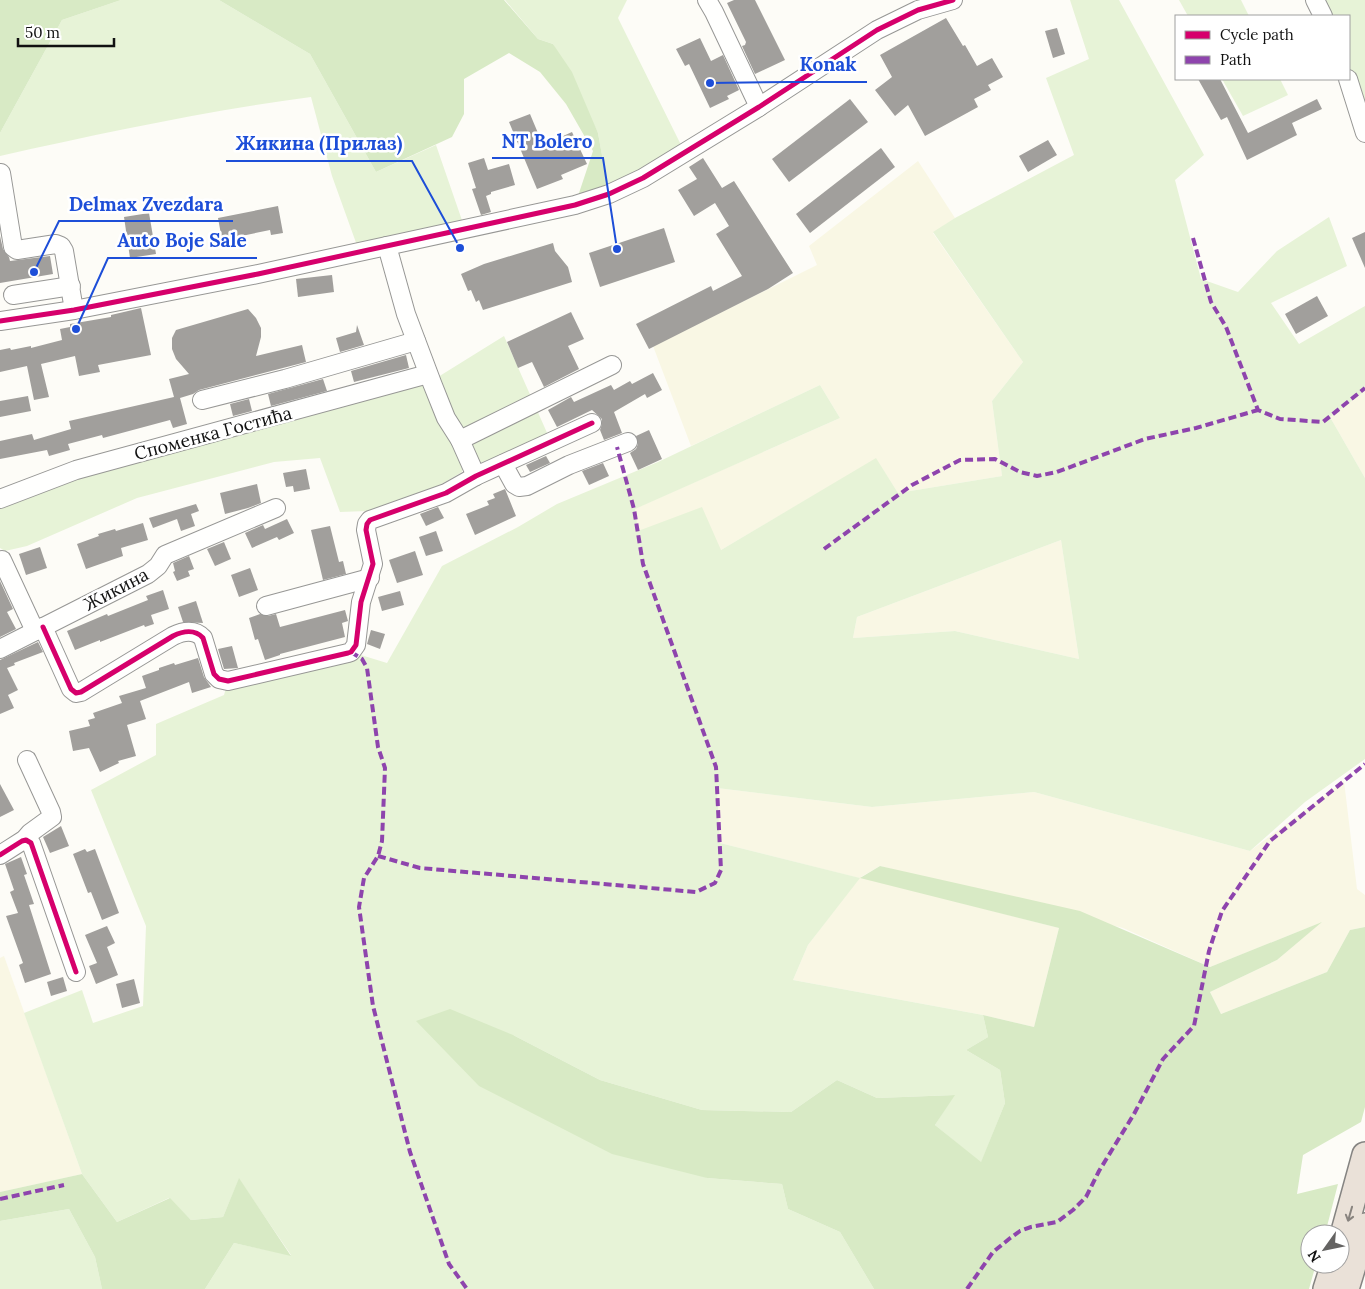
<svg xmlns="http://www.w3.org/2000/svg" width="1365" height="1289" font-family="Lora,serif">
	<style>
		.farmland { fill: #f9f7e4 }
		.green { fill: #e7f3d7; fill-rule: evenodd }
		.forest { fill: #d8eac5 }
		.building { fill: #a19f9c }
		.lines { fill: none; stroke-linecap: round; stroke-linejoin: round }
		.minor-casing { stroke: #979795; stroke-width: 20 }
		.highway-casing { stroke: #858482; stroke-width: 28 }
		.minor { stroke: #fffffe; stroke-width: 18 }
		.highway { stroke: #eae1d8; stroke-width: 25 }
		.quiet { stroke: #8e44ad; stroke-width: 4; stroke-dasharray: 8 4; stroke-linecap: butt }
		.cycleway-casing { stroke: #fff; stroke-width: 8 }
		.cycleway { stroke: #d6006c; stroke-width: 5 }
		.oneway { stroke: #88837e }
		.labels { text-anchor: middle; dominant-baseline: central; stroke-width: 5; stroke-linejoin: round; paint-order: stroke }
		.street-label { font-size: 18px; fill: #111; stroke: #fff }
		.leader { fill: none; stroke: #1d4ed8; stroke-width: 2 }
		.callout-dot { fill: #1d4ed8; stroke: #fff; stroke-width: 2 }
		.callout-label { font-size: 19px; text-anchor: middle; font-weight: bold; fill: #1d4ed8; stroke: #fff; stroke-width: 5; stroke-linejoin: round; paint-order: stroke }
	</style>
	<rect width="100%" height="100%" fill="#fdfcf7"/>
	<g class="farmland">
		<polygon points="918,161 955,218 933,233 1023,362 992,401 1002,476 898,493 876,459 721,550 638,532 634,509 840,418 820,385 691,446 653,346 817,265 809,246"/>
		<polygon points="1365,391 1365,478 1330,417"/>
		<polygon points="1061,540 1079,659 955,631 853,638 857,617"/>
		<polygon points="1344,781 1357,889 1365,895 1365,927 1350,930 1327,972 1221,1014 1210,992 1277,960 1320,923 1210,967 1123,928 880,866 861,877 1059,928 1034,1027 983,1015 793,980 808,945 859,878 720,843 717,788 872,807 1034,792 1250,851"/>
		<polygon points="4,956 82,1174 0,1192 0,958"/>
	</g>
	<g class="green">
		<path d="M 121,0 L 219,0 L 310,54 L 376,172 L 436,145 L 465,229 L 359,251 L 332,176 L 311,97 C 206,111 103,133 0,156 L 0,133 L 62,20 Z"/>
		<polygon points="505,0 627,0 618,18 685,153 609,194 598,133 553,44 538,39"/>
		<path d="M 1070,0 L 1119,0 L 1204,155 L 1175,180 L 1201,279 L 1238,292 L 1277,251 L 1329,217 L 1347,266 L 1271,303 L 1299,344 L 1365,306 L 1365,391 L 1330,417 L 1365,478 L 1365,759 L 1305,802 L 1250,851 L 1034,792 L 872,807 L 717,788 L 720,843 L 860,878 L 808,945 L 793,980 L 983,1015 L 988,1037 L 966,1050 L 1000,1070 L 1005,1103 L 981,1163 L 935,1125 L 954,1095 L 877,1098 L 837,1080 L 791,1112 L 702,1110 L 600,1080 L 513,1035 L 707,1178 L 782,1184 L 788,1209 L 840,1232 L 874,1289 L 205,1289 L 234,1243 L 291,1255 L 239,1179 L 223,1217 L 191,1220 L 169,1198 L 117,1222 L 82,1174 L 24,1013 L 82,990 L 93,1023 L 143,1006 L 146,926 L 91,790 L 156,755 L 156,724 L 224,695 L 228,681 L 351,652 L 387,663 L 442,566 L 518,527 L 557,504 L 658,462 L 820,385 L 840,418 L 635,509 L 638,531 L 702,507 L 721,550 L 876,458 L 898,493 L 1002,476 L 992,401 L 1023,362 L 933,232 L 955,218 L 1074,155 L 1046,78 L 1089,59 ZM 1061,540 L 1079,659 L 955,631 L 853,638 L 857,617 Z"/>
		<polygon points="1179,0 1241,0 1249,16 1188,16"/>
		<polygon points="1315,0 1365,0 1365,133 1349,79 1349,16 1323,16"/>
		<polygon points="1222,79 1280,79 1288,95 1243,116"/>
		<polygon points="504,336 548,435 470,468 464,461 462,472 440,485 367,511 340,512 320,458 274,462 137,498 27,546 5,551 0,548 0,503 106,468 438,377"/>
		<polygon points="69,1209 95,1257 102,1289 0,1289 0,1221"/>
	</g>
	<g class="forest">
		<polygon points="0,0 121,0 62,20 0,133"/>
		<polygon points="219,0 504,0 538,39 553,44 572,72 598,133 609,194 575,205 593,151 566,104 540,72 509,53 464,79 464,114 452,137 376,172 310,54"/>
		<polygon points="880,866 1080,911 1210,967 1322,922 1277,960 1210,992 1221,1014 1327,972 1350,930 1365,927 1365,1107 1361,1122 1303,1155 1297,1194 1338,1184 1325,1234 1310,1234 1310,1264 1316,1264 1309,1289 874,1289 840,1232 788,1209 782,1184 707,1178 612,1154 479,1086 416,1021 450,1009 513,1035 600,1080 702,1110 791,1112 837,1080 877,1098 955,1095 935,1125 981,1162 1005,1103 1000,1070 966,1050 988,1037 983,1015 1034,1027 1059,928 860,878"/>
		<polygon points="82,1174 117,1222 170,1198 191,1220 223,1217 239,1178 291,1256 234,1243 205,1289 102,1289 95,1257 69,1209 0,1221 0,1192"/>
	</g>
	<g class="building">
		<polygon points="734,0 755,0 785,60 755,74 742,46 745,45 746,42 727,3"/>
		<polygon points="946,18 963,46 965,45 977,66 992,58 1003,77 988,85 991,90 974,99 978,107 925,136 908,105 895,116 875,90 892,77 880,55"/>
		<polygon points="1057,28 1065,54 1053,58 1045,31"/>
		<polygon points="700,38 711,61 723,55 739,90 727,96 729,99 710,108 689,64 685,66 676,49"/>
		<polygon points="1198,79 1220,79 1248,133 1317,99 1322,109 1292,123 1297,135 1247,160 1227,117 1221,120"/>
		<polygon points="850,99 868,122 789,182 772,159"/>
		<polygon points="530,114 543,145 572,132 587,164 561,175 563,179 537,189 509,122"/>
		<polygon points="1048,140 1057,155 1028,172 1019,156"/>
		<polygon points="881,148 895,167 810,233 796,214"/>
		<polygon points="484,158 488,170 509,164 515,185 491,192 491,194 486,196 491,212 481,215 472,189 476,188 468,163"/>
		<polygon points="703,158 722,188 734,181 793,273 768,289 649,349 636,324 711,286 713,291 742,276 716,234 729,226 715,203 694,216 678,190 697,179 689,167"/>
		<polygon points="278,206 283,233 271,235 270,230 222,240 218,218"/>
		<polygon points="149,213 156,254 130,258 124,217"/>
		<polygon points="664,228 675,262 600,287 589,253"/>
		<polygon points="1365,232 1365,268 1352,238"/>
		<polygon points="0,236 3,249 9,257 10,261 50,256 53,274 0,283"/>
		<polygon points="553,243 555,251 568,267 572,282 483,310 479,300 476,302 471,290 468,291 461,274 484,264"/>
		<polygon points="332,275 334,292 298,297 296,279"/>
		<polygon points="1317,296 1328,316 1296,334 1285,314"/>
		<polygon points="141,308 151,355 98,365 100,372 79,376 75,356 41,364 49,397 34,400 27,366 0,372 0,350 10,348 11,350 31,346 31,348 62,340 60,329 70,327 70,324 111,317 111,315"/>
		<polygon points="248,309 256,318 261,328 261,337 256,356 302,345 306,362 199,390 193,394 180,398 187,424 173,428 170,420 103,438 102,435 68,444 70,450 49,456 47,450 0,459 0,441 32,434 34,440 71,429 69,421 174,397 169,379 189,374 176,359 172,349 172,338 176,330"/>
		<polygon points="571,312 584,339 568,346 579,369 544,387 532,362 518,368 507,342"/>
		<polygon points="357,325 364,345 340,352 336,338 356,332"/>
		<polygon points="406,355 409,368 354,382 351,371"/>
		<polygon points="653,373 662,390 647,398 645,394 614,412 622,433 604,440 600,430 602,424 602,419 592,410 557,427 548,410 571,397 574,402 611,385 614,390 630,381 632,384"/>
		<polygon points="323,379 327,391 271,406 268,394"/>
		<polygon points="28,396 31,411 0,417 0,401"/>
		<polygon points="249,399 252,411 233,416 230,404"/>
		<polygon points="649,430 662,459 638,470 630,453 636,449 638,444 636,436"/>
		<polygon points="546,456 550,463 530,472 526,465"/>
		<polygon points="603,463 609,476 589,485 582,471"/>
		<polygon points="306,469 310,489 294,492 293,486 286,487 283,473"/>
		<polygon points="257,484 261,503 248,508 225,514 220,493"/>
		<polygon points="505,489 516,516 475,535 466,514 489,505 487,501 495,498 493,494"/>
		<polygon points="196,504 199,511 191,514 195,526 181,531 177,519 153,528 149,518"/>
		<polygon points="438,507 444,518 426,526 420,514"/>
		<polygon points="287,519 294,533 279,540 277,537 252,548 245,533 263,525 265,529"/>
		<polygon points="143,523 148,540 121,548 123,556 86,569 77,544 99,536 98,534 115,529 116,531"/>
		<polygon points="330,526 339,562 343,561 346,574 323,580 311,530"/>
		<polygon points="436,531 443,551 426,556 419,537"/>
		<polygon points="224,542 231,559 215,566 207,549"/>
		<polygon points="40,547 47,568 26,575 19,554"/>
		<polygon points="415,551 423,575 397,583 389,560"/>
		<polygon points="189,556 194,569 188,571 190,576 177,581 173,572 175,571 173,563"/>
		<polygon points="250,568 258,590 239,597 231,575"/>
		<polygon points="0,581 13,609 7,612 16,629 0,637"/>
		<polygon points="163,590 169,609 151,615 154,624 145,627 144,625 100,642 100,640 75,650 67,631 107,614 108,616 148,600 146,596"/>
		<polygon points="400,591 404,605 382,611 378,597"/>
		<polygon points="196,601 203,623 183,622 178,607"/>
		<polygon points="345,610 348,621 342,623 345,637 280,654 280,655 265,660 258,639 255,640 249,618 260,614 268,616 276,614 280,627"/>
		<polygon points="371,630 385,634 380,649 367,644"/>
		<polygon points="38,642 43,652 14,663 15,665 7,668 18,690 8,695 14,708 0,714 0,660"/>
		<polygon points="232,646 238,668 224,669 218,649"/>
		<polygon points="198,658 204,677 211,687 192,693 189,682 140,701 146,719 127,725 136,756 118,761 119,763 100,772 89,748 73,751 69,731 90,726 88,720 95,718 93,713 122,703 119,696 146,688 142,676 159,670 159,668 174,663 175,665"/>
		<polygon points="0,784 14,810 0,817"/>
		<polygon points="61,826 69,846 50,853 43,837"/>
		<polygon points="85,849 87,852 95,849 119,913 102,920 91,892 88,893 73,854"/>
		<polygon points="21,857 27,874 24,875 34,904 29,905 51,974 25,983 19,965 23,963 6,916 18,913 10,892 14,890 5,864"/>
		<polygon points="107,926 115,943 107,947 118,975 96,984 89,966 97,963 85,935"/>
		<polygon points="63,977 67,991 51,996 47,982"/>
		<polygon points="134,979 140,1003 122,1008 116,984"/>
	</g>
	<g class="lines">
		<defs>
			<g id="minor">
				<polyline points="707,0 714,12 759,107"/>
				<polyline points="1315,0 1323,16"/>
				<polyline points="1348,79 1365,133"/>
				<polyline points="1,173 13,247 17,250 56,244 61,246 64,251 74,310"/>
				<polyline points="387,246 406,314 432,383 446,418 460,440 476,476"/>
				<polyline points="13,295 71,286"/>
				<polyline points="0,321 74,310 258,274 575,205 609,194 643,178 759,107 877,30 918,10 953,0"/>
				<polyline points="202,400 285,379 416,341"/>
				<polyline points="460,440 612,365"/>
				<polyline points="503,464 514,484 519,487 527,486 569,465 628,442"/>
				<polyline points="0,499 76,470 428,374"/>
				<polyline points="2,560 35,631"/>
				<polyline points="266,606 370,578"/>
				<path d="M 43,627 L 71,689 L 76,693 L 81,692 L 173,636 C 183,631 195,629 203,638 L 214,674 L 219,679 L 228,681 L 348,653 L 351,652 L 356,645 L 361,602 L 373,564 L 366,530 L 367,524 L 370,520 L 446,493 L 476,476 L 592,423"/>
				<polyline points="0,649 148,574 158,566 165,555 276,508"/>
				<polyline points="24,840 30,833 52,817 51,812 27,760"/>
				<polyline points="0,855 22,841 26,840 31,843 76,972"/>
			</g>
			<g id="highway">
				<polyline points="1340,1246 1365,1155"/>
				<polyline points="1326,1289 1334,1264"/>
				<polyline points="1346,1289 1365,1226"/>
			</g>
		</defs>
		<use href="#minor" class="minor-casing"/>
		<use href="#highway" class="highway-casing"/>
		<use href="#minor" class="minor"/>
		<use href="#highway" class="highway"/>
		<g class="quiet">
			<polyline points="1193,238 1211,302 1226,327 1258,410 1280,419 1323,422 1365,388"/>
			<polyline points="824,549 912,485 960,460 995,459 1020,472 1037,476 1057,472 1145,439 1196,428 1258,410"/>
			<polyline points="351,652 362,659 367,668 378,747 385,768 382,841 378,856 364,878 359,907 373,1006 410,1152 449,1264 467,1289"/>
			<polyline points="378,856 420,868 696,892 715,883 721,870 716,767 643,564 634,509 617,447"/>
			<polyline points="0,1199 64,1185"/>
			<polyline points="967,1289 993,1252 1009,1239 1020,1231 1031,1227 1057,1222 1073,1210 1086,1197 1099,1171 1134,1114 1163,1059 1194,1026 1209,951 1222,911 1270,841 1365,764"/>
		</g>
		<defs>
			<g id="cycleway">
				<polyline points="0,321 74,310 258,274 575,205 609,194 643,178 759,107 877,30 918,10 953,0"/>
				<path d="M 43,627 L 71,689 L 76,693 L 81,692 L 173,636 C 183,631 195,629 203,638 L 214,674 L 219,679 L 228,681 L 348,653 L 351,652 L 356,645 L 361,602 L 373,564 L 366,530 L 367,524 L 370,520 L 446,493 L 476,476 L 592,423"/>
				<polyline points="0,855 22,841 26,840 31,843 76,972"/>
			</g>
		</defs>
		<use href="#cycleway" class="cycleway-casing"/>
		<use href="#cycleway" class="cycleway"/>
	</g>
	<defs><path id="oneway-shaft" d="M-6 0H5M1.5-3L5.5 0L1.5 3" fill="none" stroke-width="1.6" stroke-linecap="round" stroke-linejoin="round" transform="scale(1.25)"/></defs>
	<use class="oneway" href="#oneway-shaft" transform="translate(1350 1214) rotate(106)"/>
	<g class="labels">
		<g class="street-label">
			<text transform="translate(213 433) rotate(-15)">Споменка Гостића</text>
			<text transform="translate(116 589) rotate(-28)">Жикина</text>
		</g>
	</g>
	<path class="leader" d="M710 83L790 82H867M617 249L603 158H492M460 248L412 161H226M34 272L59 221H233M76 329L108 258H257"/>
	<g class="callout-dot">
		<circle cx="710" cy="83" r="5"/>
		<circle cx="617" cy="249" r="5"/>
		<circle cx="460" cy="248" r="5"/>
		<circle cx="34" cy="272" r="5"/>
		<circle cx="76" cy="329" r="5"/>
	</g>
	<g class="callout-label">
		<text x="828" y="71">Konak</text>
		<text x="547" y="148">NT Bolero</text>
		<text x="319" y="150">Жикина (Прилаз)</text>
		<text x="146" y="211">Delmax Zvezdara</text>
		<text x="182" y="247">Auto Boje Sale</text>
	</g>
	<rect x="1175" y="15" width="175" height="65" fill="#ffffff" stroke="#a0a0a0"/>
	<rect x="1185" y="31" width="25" height="8" fill="#d6006c" stroke="#a0a0a0"/>
	<text x="1220" y="40" font-size="15" fill="#111111">Cycle path</text>
	<rect x="1185" y="56" width="25" height="8" fill="#8e44ad" stroke="#a0a0a0"/>
	<text x="1220" y="65" font-size="15" fill="#111111">Path</text>
	<g transform="translate(1325 1249) rotate(237)"><circle r="24" fill="#ffffff" stroke="#a0a0a0"/>
	<path d="M0-4L9 19L0 12L-9 19Z" fill="#646362"/>
	<text y="-8" font-size="14" font-weight="bold" text-anchor="middle" fill="#111111">N</text>
	</g>
	<path d="M18 38v8h96v-8" fill="none" stroke="#111111" stroke-width="2.5"/>
	<text x="25" y="38" font-size="15" fill="#111111" stroke="#ffffff" stroke-width="4" paint-order="stroke">50 m</text>
</svg>
